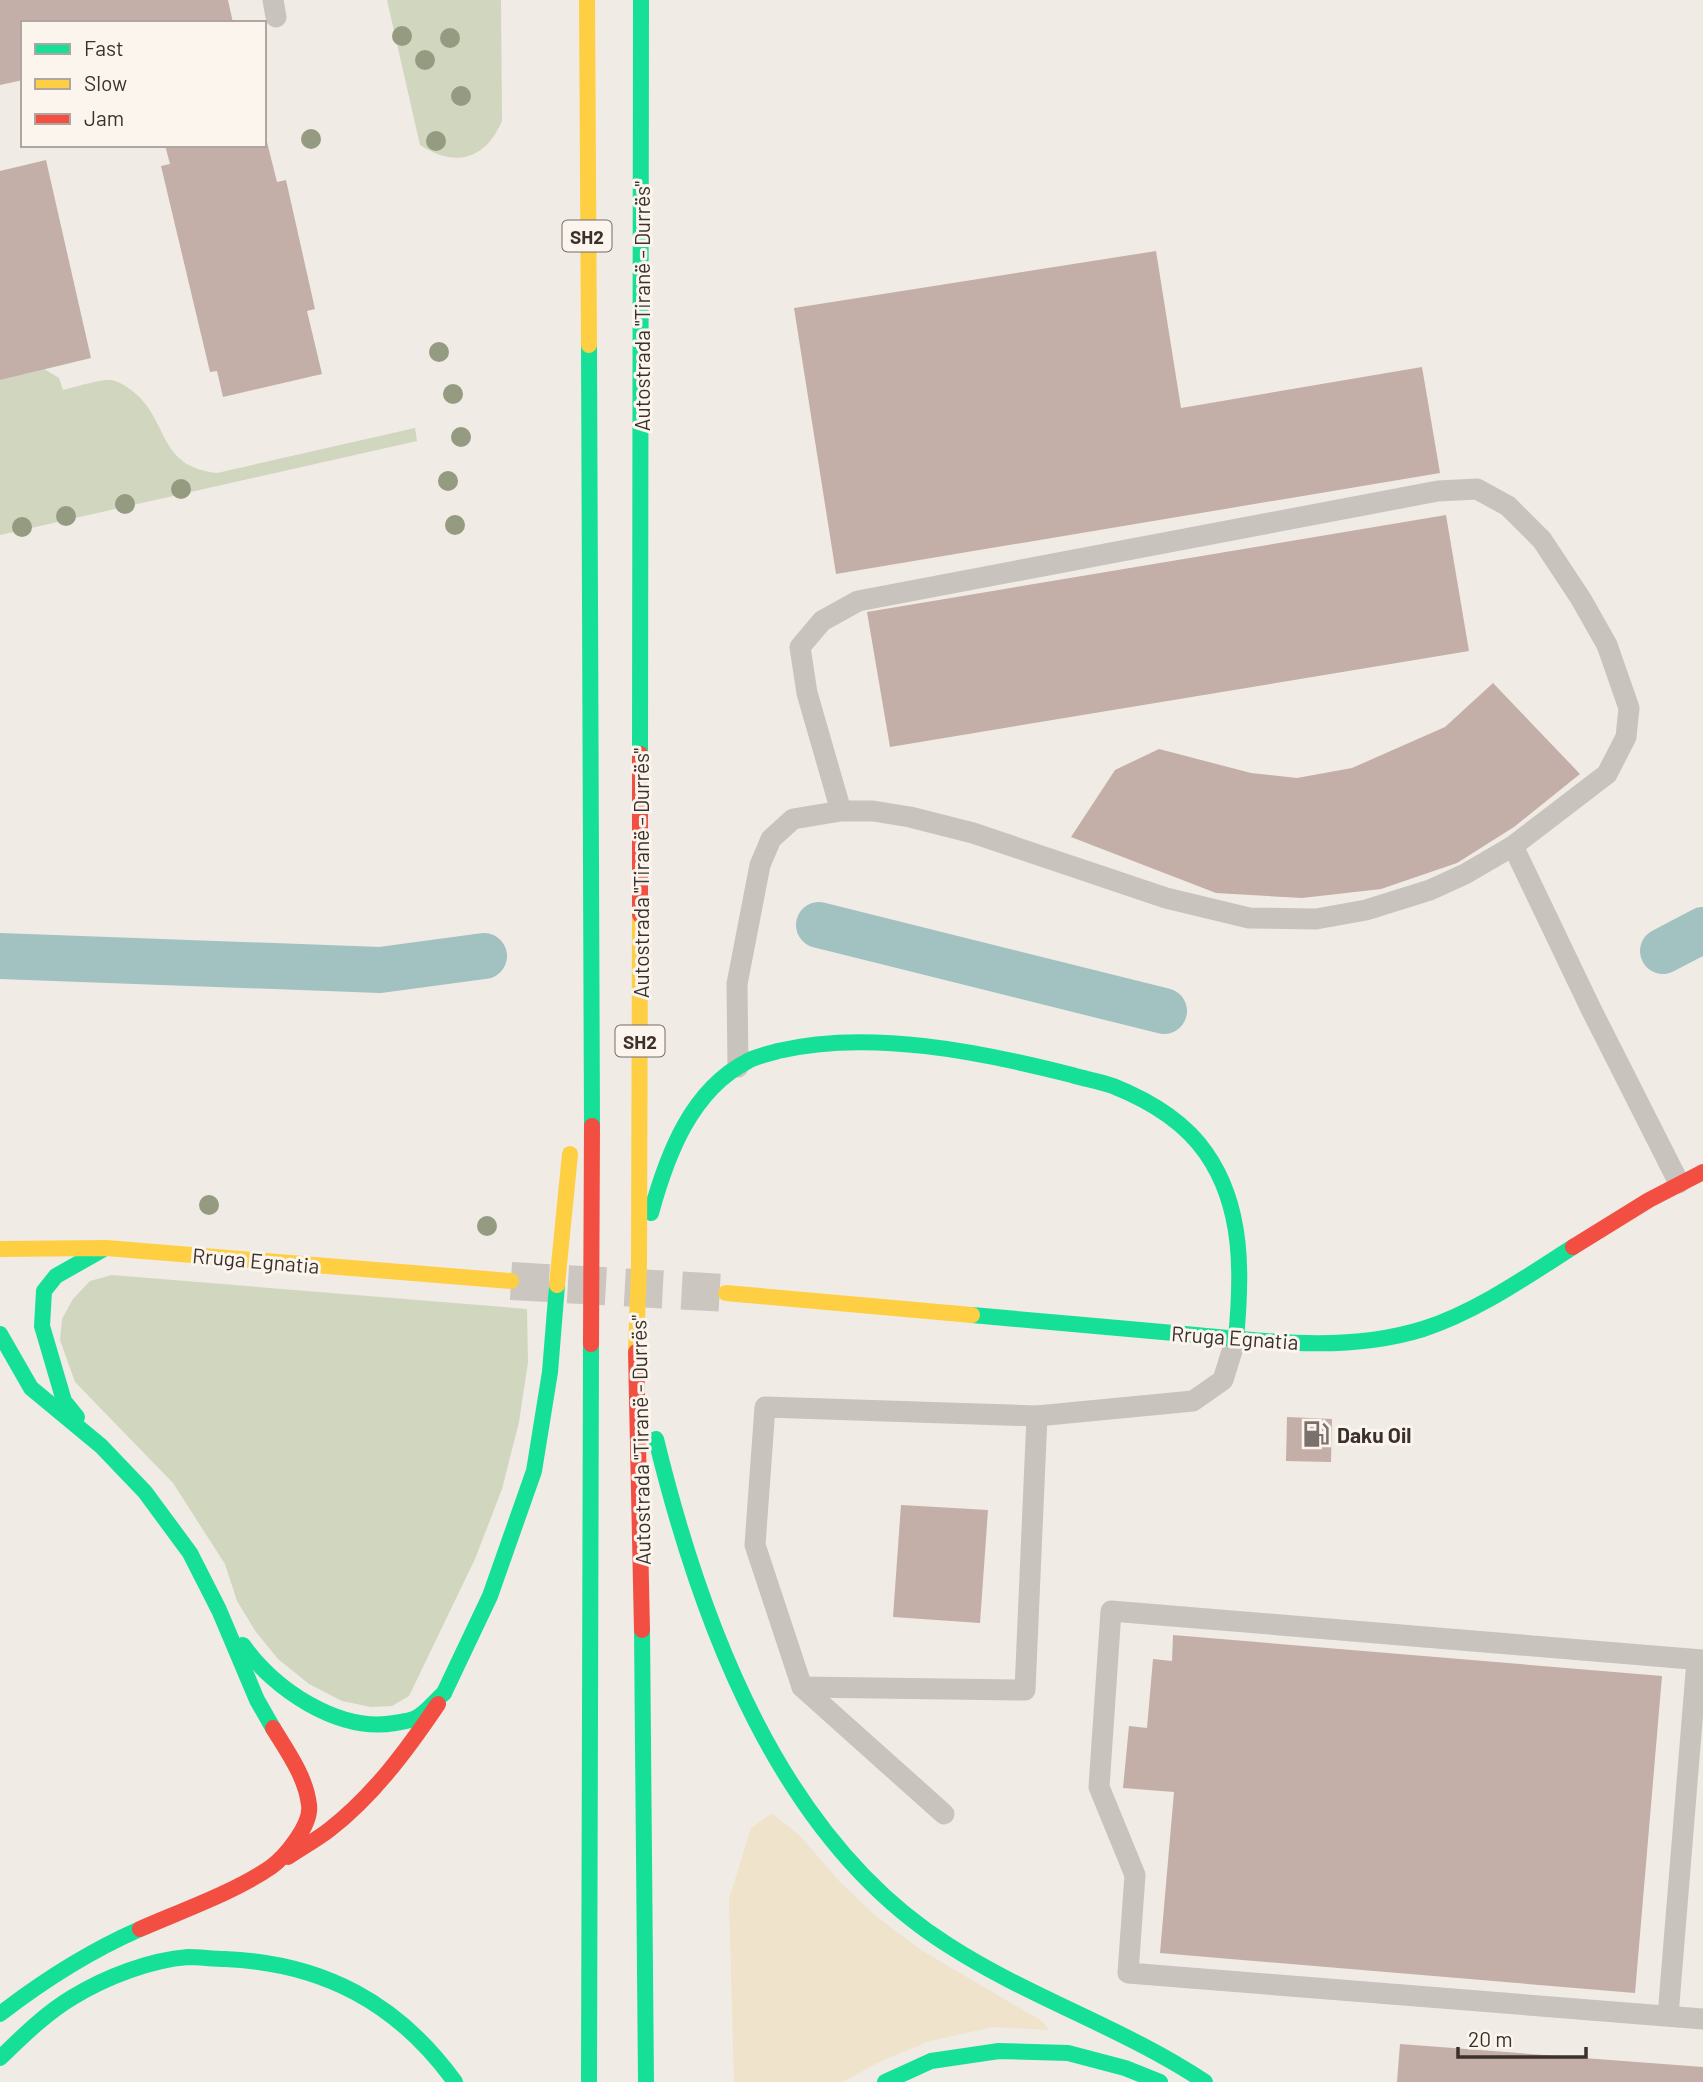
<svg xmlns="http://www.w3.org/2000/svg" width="1703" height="2082" font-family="Barlow,sans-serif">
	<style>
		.green { fill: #d1d6bf }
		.sand { fill: #efe3cc }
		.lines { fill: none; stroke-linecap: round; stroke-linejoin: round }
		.canal { stroke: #a1c2c1; stroke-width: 46 }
		.building { fill: #c3afa7 }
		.secondary-tunnel { stroke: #ccc6c0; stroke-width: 38; stroke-dasharray: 38 19; stroke-linecap: butt }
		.lane { stroke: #c9c3be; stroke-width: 21 }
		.fast { stroke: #16e098; stroke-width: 16 }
		.slow { stroke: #ffcf43; stroke-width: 16 }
		.jam { stroke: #f24e42; stroke-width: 16 }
		.tree { fill: #959b80 }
		.labels { text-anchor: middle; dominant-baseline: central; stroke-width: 6; stroke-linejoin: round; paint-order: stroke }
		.shield { fill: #fbf5ee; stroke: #756b66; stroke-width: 2 }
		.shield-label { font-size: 19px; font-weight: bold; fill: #3b302b }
		.street-label { font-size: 21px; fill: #3b302b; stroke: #fbf5ee }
		.poi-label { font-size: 21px; font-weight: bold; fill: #3b302b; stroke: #fbf5ee; text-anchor: start }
	</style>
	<rect width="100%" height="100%" fill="#f0ebe5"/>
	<g class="green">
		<path d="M 387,0 L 501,0 L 502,121 C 485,160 455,168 420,145 Z"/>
		<path d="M 44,369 L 59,378 L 63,390 C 75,387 100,379 111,380 C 118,381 126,386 131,390 C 171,420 155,466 217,473 L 415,428 L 417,441 L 0,535 L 0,380 Z"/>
		<polygon points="112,1275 527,1309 528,1362 519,1422 502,1489 475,1559 409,1696 392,1706 371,1707 342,1701 309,1684 278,1659 256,1632 237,1601 225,1564 173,1483 75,1382 60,1340 62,1319 73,1299 90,1281"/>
	</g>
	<polygon class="sand" points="772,1813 801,1837 838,1880 877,1917 921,1950 1042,2021 1049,2030 993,2027 930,2041 879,2062 843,2082 734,2082 729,1899 751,1828"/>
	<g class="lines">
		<g class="canal">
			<polyline points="819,925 1164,1011"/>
			<polyline points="1663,951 1703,930"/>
			<polyline points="0,956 380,970 484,956"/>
		</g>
	</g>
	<g class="building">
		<polygon points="0,0 228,0 233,23 23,23 23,80 0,85"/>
		<polygon points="264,130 277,182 286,180 315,309 307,311 322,374 223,397 217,371 210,372 161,166 170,164 165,145 264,145"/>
		<polygon points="46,160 91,358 0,380 0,171"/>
		<polygon points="1156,251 1181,408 1422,367 1440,473 836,574 794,308"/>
		<polygon points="1446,515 1469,651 890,747 867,612"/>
		<polygon points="1493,683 1580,774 1514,827 1457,863 1381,889 1302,898 1216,893 1071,837 1115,770 1159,749 1251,773 1297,778 1352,768 1445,727"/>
		<polygon points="1287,1417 1332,1419 1331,1462 1286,1461"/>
		<polygon points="901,1505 988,1510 980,1623 893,1617"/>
		<polygon points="1173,1635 1662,1676 1635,1993 1160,1953 1174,1792 1123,1788 1129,1726 1147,1728 1153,1659 1172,1661"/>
		<polygon points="1400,2044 1703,2067 1703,2082 1397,2082"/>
	</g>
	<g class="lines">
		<polyline class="secondary-tunnel" points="511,1281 726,1293"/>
		<g class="lane">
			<polyline points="273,0 276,17"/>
			<polyline points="1513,846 1591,1009 1679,1183"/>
			<polyline points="738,1067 737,984 760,865 771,839 793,819 841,811 873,811 910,817 973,833 1166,898 1249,918 1316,919 1366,910 1430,890 1465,874 1513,846 1607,774 1626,737 1629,708 1607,645 1581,599 1542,540 1508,506 1477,489 1438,491 858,601 822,621 800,647 807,693 841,811"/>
			<polyline points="1703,1660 1111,1611 1099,1787 1135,1875 1128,1973 1703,2019"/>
			<polyline points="802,1687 1025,1690 1037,1416"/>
			<polyline points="944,1814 802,1687 755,1545 765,1407 1037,1416 1193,1401 1223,1380 1236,1338"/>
			<polyline points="1668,2016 1697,1660"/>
		</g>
		<g class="fast">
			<polyline points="589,345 592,1126"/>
			<polyline points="640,754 641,0"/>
			<path d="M 651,1213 C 667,1155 691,1090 748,1061 C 757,1056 768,1054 778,1051 C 869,1029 982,1052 1072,1075 C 1085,1079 1099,1081 1113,1086 C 1148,1100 1184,1121 1206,1153 C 1244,1207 1242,1276 1236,1338"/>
			<path d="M 972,1315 C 1043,1321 1114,1328 1185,1334 C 1263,1341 1346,1353 1423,1329 C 1476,1312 1526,1277 1573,1247"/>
			<polyline points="0,1334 31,1388 101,1446 145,1492 190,1553 219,1610 257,1700 273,1728"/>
			<polyline points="77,1417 64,1401 42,1326 44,1291 56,1276 102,1250"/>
			<path d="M 656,1439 C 701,1624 780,1839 948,1945 C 1030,1998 1124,2028 1205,2082"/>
			<polyline points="642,1630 646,2082"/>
			<path d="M 243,1645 C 273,1689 339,1733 395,1723 C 401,1722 410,1721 416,1718 C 426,1713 435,1701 444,1693"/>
			<polyline points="444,1693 490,1596 534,1471 550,1372 557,1285"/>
			<path d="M 0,2014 C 44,1980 90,1951 140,1929"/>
			<path d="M 0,2058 C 23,2036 46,2013 73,1997 C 106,1977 150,1960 188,1957 C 200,1957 213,1959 225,1959 C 323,1963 398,2003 455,2082"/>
			<polyline points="589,2082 591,1344"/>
			<polyline points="885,2082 931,2061 999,2051 1068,2053 1125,2068 1160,2082"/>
		</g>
		<g class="slow">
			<polyline points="587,0 589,345"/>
			<polyline points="0,1249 106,1248 511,1281"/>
			<polyline points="557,1285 570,1154"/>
			<polyline points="726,1293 972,1315"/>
			<polyline points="636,1352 639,1263 640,915"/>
		</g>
		<g class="jam">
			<polyline points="640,915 640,754"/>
			<polyline points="1573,1247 1649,1200 1703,1172"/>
			<polyline points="591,1344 592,1126"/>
			<polyline points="636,1352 642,1630"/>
			<path d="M 288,1857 C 301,1848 316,1840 329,1830 C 373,1796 407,1750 438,1704"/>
			<path d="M 140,1929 C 181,1911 235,1892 271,1867 C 286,1856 312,1824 309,1805 C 306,1777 287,1751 273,1728"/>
		</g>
	</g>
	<g class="tree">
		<circle cx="402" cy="36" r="10"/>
		<circle cx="450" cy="38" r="10"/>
		<circle cx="425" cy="60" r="10"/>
		<circle cx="461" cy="96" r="10"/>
		<circle cx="311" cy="139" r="10"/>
		<circle cx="436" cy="141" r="10"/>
		<circle cx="439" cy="352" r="10"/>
		<circle cx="453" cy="394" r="10"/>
		<circle cx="461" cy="437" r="10"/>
		<circle cx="448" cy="481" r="10"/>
		<circle cx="181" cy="489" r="10"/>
		<circle cx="125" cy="504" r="10"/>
		<circle cx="66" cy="516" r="10"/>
		<circle cx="455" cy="525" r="10"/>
		<circle cx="22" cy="527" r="10"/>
		<circle cx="209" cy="1205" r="10"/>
		<circle cx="487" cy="1226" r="10"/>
	</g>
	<defs>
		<symbol id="fuel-bare" viewBox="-9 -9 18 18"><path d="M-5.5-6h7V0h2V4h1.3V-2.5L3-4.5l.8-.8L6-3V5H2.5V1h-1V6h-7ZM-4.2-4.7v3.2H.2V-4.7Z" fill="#7a716c" stroke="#fbf5ee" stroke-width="2.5" paint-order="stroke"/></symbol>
	</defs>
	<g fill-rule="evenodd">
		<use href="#fuel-bare" x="1297" y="1415" width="38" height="38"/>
	</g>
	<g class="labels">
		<g class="shield">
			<rect x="562.5" y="220.5" width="49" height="31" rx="5"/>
			<rect x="615.5" y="1025.5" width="49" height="31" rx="5"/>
		</g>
		<g class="shield-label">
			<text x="587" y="236">SH2</text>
			<text x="640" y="1041">SH2</text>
		</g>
		<g class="street-label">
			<text transform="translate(641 306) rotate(-90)">Autostrada "Tiranë - Durrës"</text>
			<text transform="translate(640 873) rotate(-90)">Autostrada "Tiranë - Durrës"</text>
			<text transform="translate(256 1260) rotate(5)">Rruga Egnatia</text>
			<text transform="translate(1235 1337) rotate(4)">Rruga Egnatia</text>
			<text transform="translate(640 1440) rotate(-91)">Autostrada "Tiranë - Durrës"</text>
		</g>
		<g class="poi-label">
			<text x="1337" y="1434">Daku Oil</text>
		</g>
	</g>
	<rect x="21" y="21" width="245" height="126" fill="#fbf5ee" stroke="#aea6a0" stroke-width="2"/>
	<rect x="35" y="44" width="35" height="10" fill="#16e098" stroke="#aea6a0" stroke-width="2"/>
	<text x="84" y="56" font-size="21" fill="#3b302b">Fast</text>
	<rect x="35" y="79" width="35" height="10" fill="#ffcf43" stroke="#aea6a0" stroke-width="2"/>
	<text x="84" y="91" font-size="21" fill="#3b302b">Slow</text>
	<rect x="35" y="114" width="35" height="10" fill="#f24e42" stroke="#aea6a0" stroke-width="2"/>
	<text x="84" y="126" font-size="21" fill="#3b302b">Jam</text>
	<path d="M1458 2047v10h128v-10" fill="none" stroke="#3b302b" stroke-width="3.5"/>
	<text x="1468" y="2047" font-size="21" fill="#3b302b" stroke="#fbf5ee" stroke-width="5" paint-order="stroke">20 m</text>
</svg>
